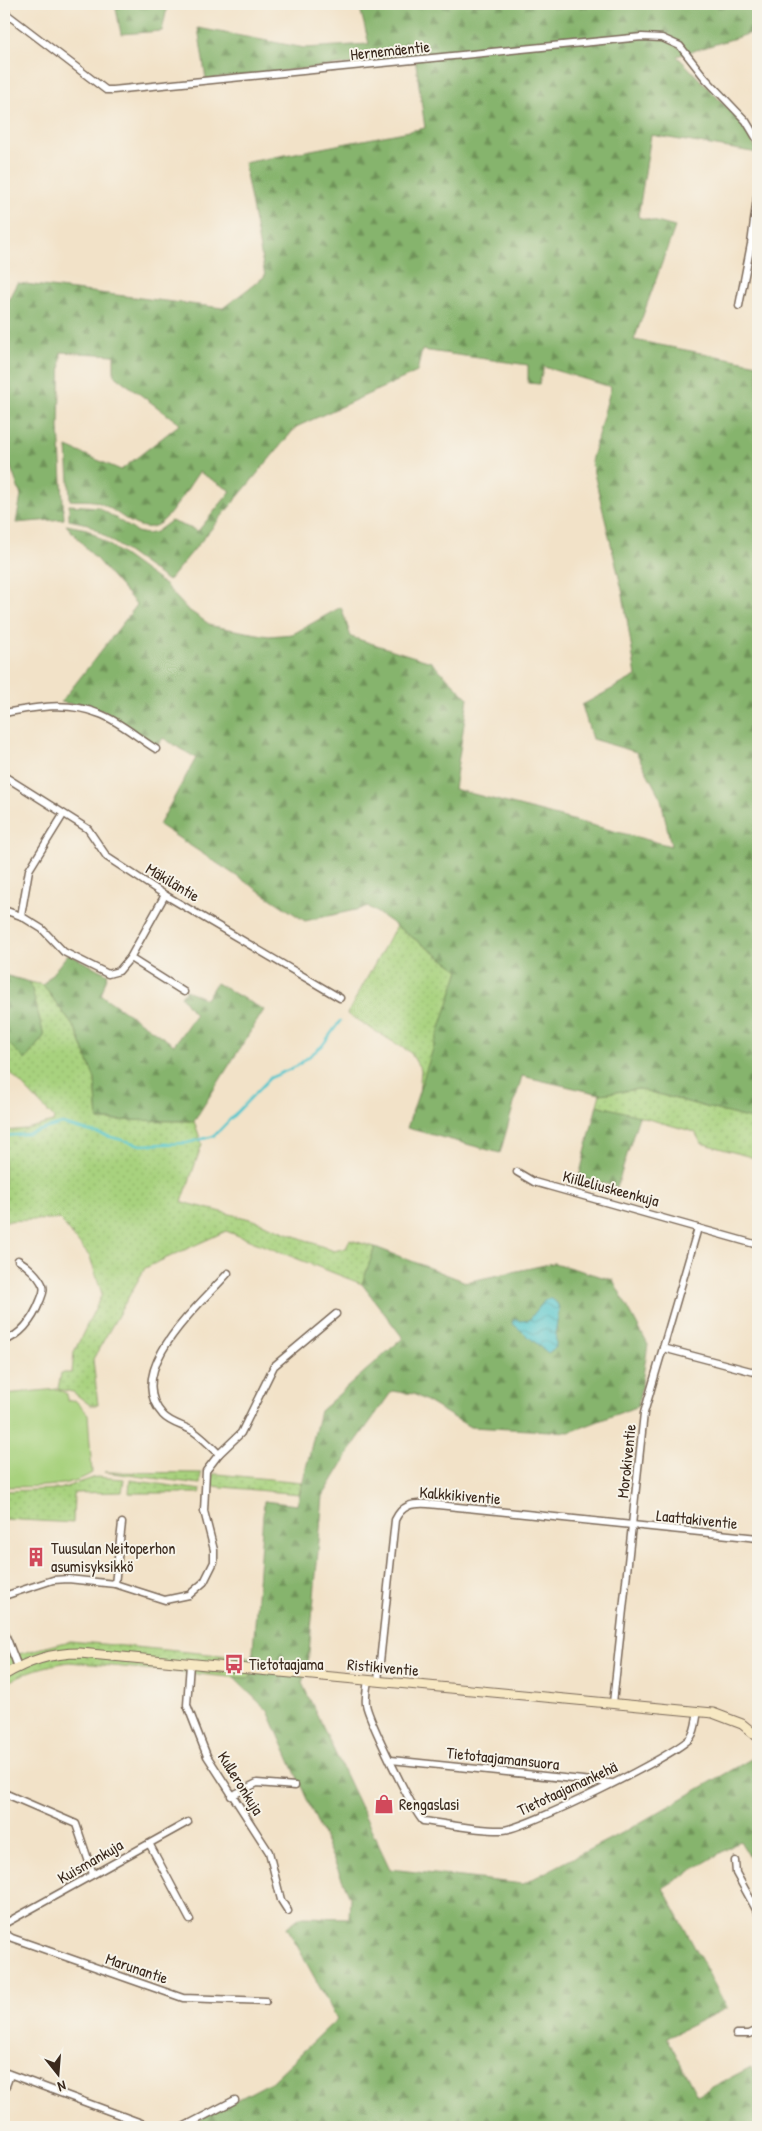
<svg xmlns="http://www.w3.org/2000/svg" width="762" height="2131" font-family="'Patrick Hand',sans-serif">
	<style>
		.grass { fill: url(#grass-dots); stroke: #727e4e }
		.forest { fill: url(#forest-firs); stroke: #606f46 }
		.green { fill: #a8d27e; stroke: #727e4e }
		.water { fill: url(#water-waves); stroke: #4a7876 }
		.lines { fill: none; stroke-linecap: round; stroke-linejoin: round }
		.stream { stroke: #59c7cd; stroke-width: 2.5 }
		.street-casing { stroke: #7b6a5a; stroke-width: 9 }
		.secondary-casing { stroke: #7b6a5a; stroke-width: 11 }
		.street { stroke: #fff; stroke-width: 6 }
		.secondary { stroke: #f7e8c3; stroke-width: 9 }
		.labels { text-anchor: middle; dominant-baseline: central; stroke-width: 4; stroke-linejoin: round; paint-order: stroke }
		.street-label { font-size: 16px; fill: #3b2a1e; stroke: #f7f3e8 }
		.poi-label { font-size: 16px; fill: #3b2a1e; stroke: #f7f3e8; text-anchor: start }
	</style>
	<defs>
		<pattern id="grass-dots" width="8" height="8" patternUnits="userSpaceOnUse" patternTransform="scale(1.25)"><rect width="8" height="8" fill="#a8d27e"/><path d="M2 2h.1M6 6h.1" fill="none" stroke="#92b46c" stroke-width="1.8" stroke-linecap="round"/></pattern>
		<pattern id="forest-firs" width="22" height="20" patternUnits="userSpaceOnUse" patternTransform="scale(1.25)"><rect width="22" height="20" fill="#86b46d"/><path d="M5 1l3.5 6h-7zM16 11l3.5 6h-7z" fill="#6f9359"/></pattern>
		<pattern id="water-waves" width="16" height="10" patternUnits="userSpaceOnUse" patternTransform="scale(1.25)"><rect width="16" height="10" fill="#59c7cd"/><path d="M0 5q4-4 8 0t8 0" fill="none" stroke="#4ba2a6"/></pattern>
	</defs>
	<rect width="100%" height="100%" fill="#f7f3e8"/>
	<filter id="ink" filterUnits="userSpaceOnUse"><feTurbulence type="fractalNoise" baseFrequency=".02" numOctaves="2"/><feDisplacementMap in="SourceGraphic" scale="10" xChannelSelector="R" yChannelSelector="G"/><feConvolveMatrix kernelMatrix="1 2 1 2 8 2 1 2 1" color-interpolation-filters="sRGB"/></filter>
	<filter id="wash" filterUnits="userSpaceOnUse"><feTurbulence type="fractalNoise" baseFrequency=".0096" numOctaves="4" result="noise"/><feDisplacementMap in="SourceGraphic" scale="20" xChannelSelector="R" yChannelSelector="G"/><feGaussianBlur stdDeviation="1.12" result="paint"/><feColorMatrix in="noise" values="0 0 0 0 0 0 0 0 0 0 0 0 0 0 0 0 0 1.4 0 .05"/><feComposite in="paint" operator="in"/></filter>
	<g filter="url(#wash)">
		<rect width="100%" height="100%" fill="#f2e2c8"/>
		<g class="grass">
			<polygon points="396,926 459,970 419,1094 421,1070 410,1052 347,1014"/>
			<polygon points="30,982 43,985 76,1030 95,1079 98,1120 194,1121 202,1144 182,1202 254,1220 334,1251 346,1248 350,1240 375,1247 362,1284 226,1231 145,1268 93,1359 98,1405 90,1405 73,1392 58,1389 61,1373 72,1373 74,1352 102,1294 90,1257 59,1219 4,1221 4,1131 26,1129 53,1122 54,1118 4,1066 4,1039 25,1059 44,1036"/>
			<polygon points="639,1089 758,1121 758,1159 701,1143 695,1132 597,1105 600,1094"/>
			<polygon points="104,1472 201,1473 200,1484"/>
			<polygon points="213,1474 217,1474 302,1482 299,1494 212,1486"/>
			<polygon points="96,1477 124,1479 122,1492 74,1493 73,1523 4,1519 4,1491 60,1489"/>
			<polygon points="130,1480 201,1490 200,1493 129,1493"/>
			<path d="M 70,1641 L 252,1658 L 251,1679 L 69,1662 C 45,1666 24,1671 4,1685 L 4,1659 L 7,1657 Z"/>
		</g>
		<g class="forest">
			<polygon points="115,4 168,4 162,31 121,34"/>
			<path d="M 359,4 L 758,4 L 758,31 L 677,56 L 743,124 L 758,153 L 651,135 L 638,217 L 675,227 L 634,340 L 758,364 L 758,1121 L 639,1089 L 600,1094 L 522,1076 L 500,1153 L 407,1128 L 459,970 L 369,907 L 305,921 L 159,825 L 196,758 L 163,738 L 157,747 L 104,711 L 61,702 L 137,605 L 66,525 L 87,529 L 165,585 L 187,609 L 212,626 L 269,636 L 293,634 L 341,607 L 351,637 L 431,662 L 468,698 L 454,789 L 671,846 L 661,799 L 636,752 L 592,739 L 582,705 L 636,676 L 623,594 L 591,461 L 611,387 L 544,367 L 539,384 L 528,383 L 528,365 L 422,350 L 417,372 L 296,427 L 168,581 L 88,524 L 69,520 L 69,505 L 98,507 L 137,532 L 147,534 L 156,532 L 171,521 L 198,531 L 231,491 L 199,472 C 188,487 179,504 167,517 C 144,543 123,513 100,503 C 92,499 79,501 70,500 L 67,447 L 121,470 L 180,424 L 114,375 L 114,355 L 61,352 L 59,427 L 64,519 L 16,523 L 21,496 L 4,448 L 4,308 L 17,283 L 223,308 L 265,276 L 244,163 L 425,128 L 415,57 L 206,79 L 198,28 L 305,48 L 369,44 Z"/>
			<polygon points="68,954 108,974 101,995 174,1045 195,1015 181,996 186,990 206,999 216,983 264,1010 194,1121 98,1120 95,1079 76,1030 43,985"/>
			<polygon points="4,975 30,982 44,1036 25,1060 4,1039"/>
			<polygon points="597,1105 639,1116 617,1187 579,1177"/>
			<polygon points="375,1247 466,1282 554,1263 613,1280 648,1345 638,1406 570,1432 470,1427 414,1394 392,1391 355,1443 323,1496 308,1664 302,1683 390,1869 523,1884 629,1829 758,1755 758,1857 752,1861 740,1841 663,1888 727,2008 667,2037 697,2095 751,2067 758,2081 758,2127 186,2127 271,2082 337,2019 287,1927 300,1917 349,1918 350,1897 268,1711 233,1677 251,1678 264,1501 297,1505 320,1411 403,1338 362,1284"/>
		</g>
		<path class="green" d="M 58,1389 L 67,1394 L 67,1401 L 75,1400 L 88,1414 L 92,1473 C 67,1489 33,1486 4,1487 L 4,1394 Z"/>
		<path class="water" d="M 550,1298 C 562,1304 559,1312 557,1322 C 555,1330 556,1339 556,1347 L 548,1353 L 512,1323 L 514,1319 L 521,1321 L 529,1320 L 545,1300 Z"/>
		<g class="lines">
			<polyline class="stream" points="4,1136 27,1134 62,1124 141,1145 187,1143 214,1136 270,1078 297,1066 322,1046 340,1021"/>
		</g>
	</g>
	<g filter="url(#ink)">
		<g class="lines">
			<defs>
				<g id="street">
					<polyline points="4,12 106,90 113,90 642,37 662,38 680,46 705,78 746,121 758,141"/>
					<polyline points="739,306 751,244 758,190"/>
					<path d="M 4,713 C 36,707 68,701 100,714 C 119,721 138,738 156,749"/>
					<polyline points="4,776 88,829 107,857 165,895 340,998"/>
					<polyline points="4,910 21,916 42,929 64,952 108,974 119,971 130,958 165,895"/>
					<polyline points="21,916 29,870 63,815"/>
					<polyline points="130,958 184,992"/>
					<polyline points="517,1172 534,1182 758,1245"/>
					<path d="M 4,1341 C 23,1334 33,1319 40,1301 C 42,1296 45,1291 43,1286 C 39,1276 27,1265 18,1260"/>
					<polyline points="663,1348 758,1373"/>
					<path d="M 219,1454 C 211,1446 202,1437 193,1431 C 184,1426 170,1423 163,1415 C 122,1370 200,1305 228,1273"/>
					<polyline points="115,1584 122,1523"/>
					<polyline points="4,1596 53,1580 68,1579 115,1584 165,1600 189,1595 204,1582 214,1562 214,1550 204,1511 206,1471 219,1454 241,1433 274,1366 336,1314"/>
					<polyline points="4,1631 18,1667"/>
					<polyline points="190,1664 187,1705 207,1756 269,1852 281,1900 288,1911"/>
					<path d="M 368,1680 C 367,1688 365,1696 366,1704 C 368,1718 413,1811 423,1821 C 449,1824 477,1831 503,1830 C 525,1829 679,1754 691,1737 C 696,1730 696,1720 698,1711"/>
					<path d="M 378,1681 L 395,1520 C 402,1505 412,1503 428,1504 L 758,1538"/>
					<polyline points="613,1703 644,1413 698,1228"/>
					<polyline points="391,1760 611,1783"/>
					<polyline points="4,1793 76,1824 93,1874"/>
					<polyline points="231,1796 257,1783 295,1786"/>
					<polyline points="150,1845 190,1920"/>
					<polyline points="735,1861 736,1873 758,1913"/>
					<polyline points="4,1924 188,1822"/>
					<polyline points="4,1933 12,1938 183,1998 266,2001"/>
					<polyline points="736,2034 749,2034 758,2030"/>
					<polyline points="4,2072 152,2127"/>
					<polyline points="4,2091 10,2075"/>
					<polyline points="183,2127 235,2100"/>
				</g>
				<path id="secondary" d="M 4,1675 C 28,1661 51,1653 80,1653 L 713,1713 L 742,1724 L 758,1737"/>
			</defs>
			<use href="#street" class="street-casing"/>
			<use href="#secondary" class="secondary-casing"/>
			<use href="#street" class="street"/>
			<use href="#secondary" class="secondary"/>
		</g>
	</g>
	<defs>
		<symbol id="building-bare" viewBox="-9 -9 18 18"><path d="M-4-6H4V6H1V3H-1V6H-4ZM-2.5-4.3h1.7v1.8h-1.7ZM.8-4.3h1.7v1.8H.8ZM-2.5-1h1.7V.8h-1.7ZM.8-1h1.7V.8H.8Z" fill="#d1495b" stroke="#f7f3e8" stroke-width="2.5" paint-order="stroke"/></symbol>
		<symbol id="bus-bare" viewBox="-9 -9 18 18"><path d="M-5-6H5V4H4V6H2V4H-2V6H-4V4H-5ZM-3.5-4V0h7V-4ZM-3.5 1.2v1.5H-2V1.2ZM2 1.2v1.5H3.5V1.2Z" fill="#d1495b" stroke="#f7f3e8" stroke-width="2.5" paint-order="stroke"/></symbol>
		<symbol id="shop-bare" viewBox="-9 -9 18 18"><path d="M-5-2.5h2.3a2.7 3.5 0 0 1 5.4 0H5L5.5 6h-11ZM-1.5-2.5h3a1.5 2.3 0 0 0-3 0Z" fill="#d1495b" stroke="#f7f3e8" stroke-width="2.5" paint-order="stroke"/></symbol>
	</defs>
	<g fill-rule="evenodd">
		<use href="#building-bare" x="22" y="1543" width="28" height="28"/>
		<use href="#bus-bare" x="220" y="1650" width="28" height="28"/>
		<use href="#shop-bare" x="370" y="1790" width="28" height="28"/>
	</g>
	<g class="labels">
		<g class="street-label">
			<text transform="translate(390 50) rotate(-6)">Hernemäentie</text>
			<text transform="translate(173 882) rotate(31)">Mäkiläntie</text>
			<text transform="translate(611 1188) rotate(15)">Kiilleliuskeenkuja</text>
			<text transform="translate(626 1461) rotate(-84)">Morokiventie</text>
			<text transform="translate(460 1495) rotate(5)">Kalkkikiventie</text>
			<text transform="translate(697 1519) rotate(6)">Laattakiventie</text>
			<text transform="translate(383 1667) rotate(5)">Ristikiventie</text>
			<text transform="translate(503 1758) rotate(6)">Tietotaajamansuora</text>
			<text transform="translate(241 1783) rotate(58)">Kulleronkuja</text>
			<text transform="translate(567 1788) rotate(-25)">Tietotaajamankehä</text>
			<text transform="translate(90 1861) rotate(-30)">Kuismankuja</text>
			<text transform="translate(137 1968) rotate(19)">Marunantie</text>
		</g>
		<g class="poi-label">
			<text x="51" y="1548">Tuusulan Neitoperhon<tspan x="51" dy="18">asumisyksikkö</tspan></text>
			<text x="249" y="1664">Tietotaajama</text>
			<text x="399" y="1804">Rengaslasi</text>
		</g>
	</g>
	<rect width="762" height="2131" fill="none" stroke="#f7f3e8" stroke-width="20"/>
	<g transform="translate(58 2074) rotate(163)" stroke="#f7f3e8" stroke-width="4" paint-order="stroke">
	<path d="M0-4L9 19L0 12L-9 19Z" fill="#3b2a1e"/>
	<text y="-8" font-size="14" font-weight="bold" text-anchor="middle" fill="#3b2a1e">N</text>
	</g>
</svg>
